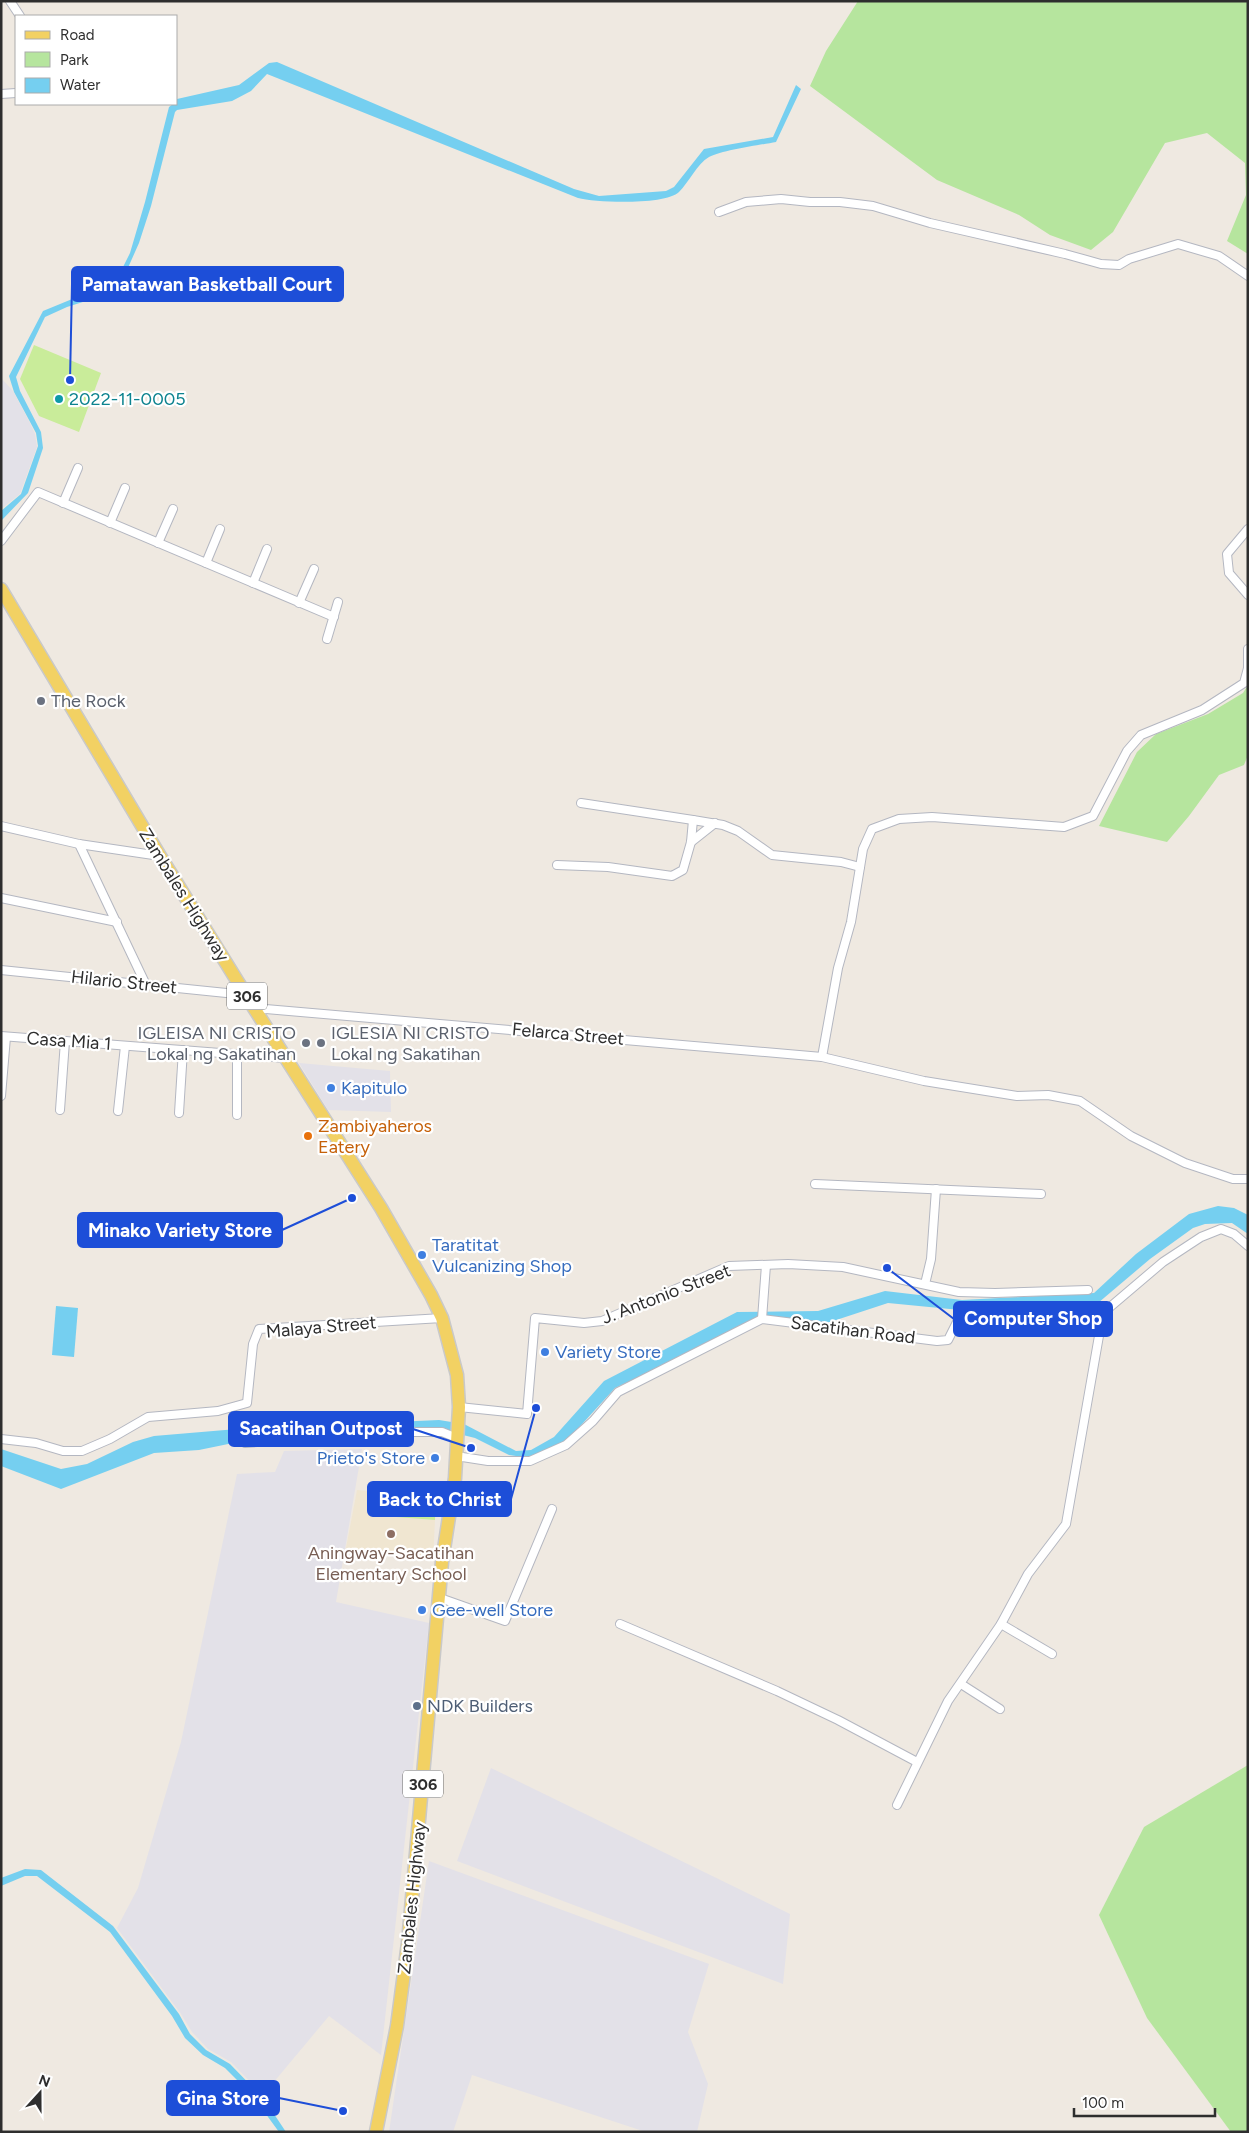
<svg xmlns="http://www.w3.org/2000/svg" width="1249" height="2133" font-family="Figtree,sans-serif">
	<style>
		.industrial { fill: #e3e1e8 }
		.education { fill: #f0e6d1 }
		.green { fill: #b6e59e }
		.pitch { fill: #c9ec9a }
		.water { fill: #75cff0 }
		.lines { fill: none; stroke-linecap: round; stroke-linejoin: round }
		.street-casing { stroke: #b4b7c1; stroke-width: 10 }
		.primary-casing { stroke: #c9c9c9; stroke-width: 15 }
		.street { stroke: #fff; stroke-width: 8 }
		.primary { stroke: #f2d163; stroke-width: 12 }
		.culture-dot { fill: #0f9aa8; stroke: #fff; stroke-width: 2 }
		.worship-dot { fill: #6b7280; stroke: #fff; stroke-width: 2 }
		.shop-dot { fill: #3f7fe0; stroke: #fff; stroke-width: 2 }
		.food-dot { fill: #e8710a; stroke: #fff; stroke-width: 2 }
		.education-dot { fill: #8d6e63; stroke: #fff; stroke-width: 2 }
		.service-dot { fill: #5c6f8a; stroke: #fff; stroke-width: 2 }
		.labels { text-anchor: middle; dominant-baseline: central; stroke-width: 4.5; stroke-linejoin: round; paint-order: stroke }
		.shield { fill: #fff; stroke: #6d6d6d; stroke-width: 1 }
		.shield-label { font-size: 16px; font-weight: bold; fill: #2e2e2e }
		.culture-label { font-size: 18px; fill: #0d838f; stroke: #fff; text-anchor: start }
		.worship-label { font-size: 18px; fill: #5b616d; stroke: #fff; text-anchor: start }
		.street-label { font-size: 18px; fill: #2e2e2e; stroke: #fff }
		.shop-label { font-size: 18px; fill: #366cbe; stroke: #fff; text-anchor: start }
		.food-label { font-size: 18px; fill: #c56008; stroke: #fff; text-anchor: start }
		.education-label { font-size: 18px; fill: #785e54; stroke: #fff }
		.service-label { font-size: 18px; fill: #4e5e75; stroke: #fff; text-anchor: start }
		.leader { fill: none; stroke: #1d4ed8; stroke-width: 2 }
		.callout-dot { fill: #1d4ed8; stroke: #fff; stroke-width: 2 }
		.callout { fill: #1d4ed8; stroke: #1d4ed8; stroke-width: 2 }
		.callout-label { font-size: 19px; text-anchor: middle; font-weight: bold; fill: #fff }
	</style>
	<rect width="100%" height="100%" fill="#efe9e1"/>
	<g class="industrial">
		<polygon points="1,378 13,391 29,421 35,434 37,447 20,494 1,509"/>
		<polygon points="299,1063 390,1071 391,1112 328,1110"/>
		<polygon points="362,1449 336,1602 429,1623 381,2055 329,2016 263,2095 231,2062 208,2049 192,2032 181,2014 117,1928 138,1888 181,1742 237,1474 275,1472 284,1451"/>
		<polygon points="491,1768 790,1914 783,1984 457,1861"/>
		<polygon points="429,1861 709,1964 688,2032 708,2084 697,2132 646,2132 472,2075 453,2132 389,2132"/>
	</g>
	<polygon class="education" points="357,1490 398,1494 396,1517 435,1520 433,1561 346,1548"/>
	<g class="green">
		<polygon points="858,1 1248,1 1248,254 1227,241 1246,195 1245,163 1207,133 1165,143 1113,232 1091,250 1050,235 1019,215 937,180 810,86 826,51"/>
		<polygon points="1248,685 1248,755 1244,765 1219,775 1189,816 1167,842 1099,826 1137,752 1156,734 1208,714 1243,693"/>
		<polygon points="1248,1765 1248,2132 1231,2132 1147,2018 1099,1915 1144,1827"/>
	</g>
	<g class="pitch">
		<polygon points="34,345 101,373 79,432 39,416 20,379"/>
		<polygon points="398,1494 436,1497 435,1520 396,1517"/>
	</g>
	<g class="water">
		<path d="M 277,62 L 574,189 L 599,196 L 666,191 L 674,187 L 704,149 L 773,137 L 796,85 L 801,89 L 776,142 C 760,145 723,150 709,157 C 697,164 689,182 679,192 C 666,205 597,203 578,198 L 267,74 L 251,91 L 232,101 L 177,110 L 175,112 L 151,206 L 139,243 L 127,270 L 119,281 L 106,288 L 96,291 L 86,301 L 67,307 L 45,317 L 16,377 L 20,391 L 41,432 L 43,448 L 28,493 L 1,521 L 1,511 L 21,494 L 38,446 L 36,433 L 14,392 L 9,376 L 43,311 L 82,295 L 95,286 L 116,276 L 123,267 L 130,253 L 145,202 L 169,107 L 173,104 L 176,104 L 177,99 L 239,85 L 269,63 Z"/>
		<polygon points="1218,1206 1234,1208 1248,1215 1248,1234 1232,1223 1205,1224 1193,1228 1150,1259 1098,1303 960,1310 888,1303 821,1325 752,1323 615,1388 563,1445 530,1458 509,1455 475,1438 439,1429 238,1442 199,1450 154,1453 61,1489 1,1466 1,1449 61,1469 87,1464 133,1442 154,1436 237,1429 439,1420 464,1424 516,1451 531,1450 554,1437 604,1381 737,1312 818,1311 885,1291 962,1300 1094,1293 1136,1254 1189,1214"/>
		<polygon points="56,1306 78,1308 74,1357 52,1355"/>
		<polygon points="25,1869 41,1870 113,1926 179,2014 190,2034 206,2050 230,2064 264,2099 286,2132 279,2132 252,2095 225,2068 203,2055 185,2038 172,2016 110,1932 37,1876 25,1876 1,1886 1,1878"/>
	</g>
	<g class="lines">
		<defs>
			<g id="street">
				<polyline points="10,1 20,16"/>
				<polyline points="1,94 16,93"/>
				<polyline points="719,212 746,202 781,199 810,202 840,202 873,206 930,223 1065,254 1101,264 1119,265 1129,259 1178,244 1219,256 1248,276"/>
				<polyline points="63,503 78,468"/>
				<polyline points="110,523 125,488"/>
				<polyline points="1248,529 1227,554 1229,573 1248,595"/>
				<polyline points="1,541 38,492 334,617"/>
				<polyline points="158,543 173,509"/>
				<polyline points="206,563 220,529"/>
				<polyline points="253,583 267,549"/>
				<polyline points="299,603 314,569"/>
				<polyline points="327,639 338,602"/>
				<polyline points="581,803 693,820"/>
				<polyline points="1,826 79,844 160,856"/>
				<polyline points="691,842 715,823"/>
				<polyline points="79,844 146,985"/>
				<polyline points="557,865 608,867 672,876 683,870 691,842 693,820 723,825 738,831 772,855 841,862 860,867"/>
				<polyline points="1,898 117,922"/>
				<polyline points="1,970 246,995"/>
				<polyline points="254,1008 822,1057 924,1081 1017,1096 1048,1095 1080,1101 1131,1136 1185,1163 1233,1179 1248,1179"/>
				<polyline points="1,1036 285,1058"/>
				<polyline points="237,1054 237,1115"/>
				<polyline points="822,1057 838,968 851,922 863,849 872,829 899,819 932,817 1064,827 1093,816 1127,751 1141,735 1202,710 1244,683 1248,668 1248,649"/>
				<polyline points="1,1096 6,1037"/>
				<polyline points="60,1110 65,1041"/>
				<polyline points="118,1111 125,1046"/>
				<polyline points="179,1113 183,1050"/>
				<polyline points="815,1184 1041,1194"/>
				<polyline points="925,1284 931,1259 936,1189"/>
				<polyline points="762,1319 766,1265"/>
				<polyline points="459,1407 527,1414 535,1318 584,1323 602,1321 729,1266 788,1264 843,1267 959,1292 995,1293 1088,1290"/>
				<polyline points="1,1439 36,1443 63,1451 82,1451 110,1439 148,1417 218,1411 247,1403 253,1344 259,1329 442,1318"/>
				<polyline points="245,1443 393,1432 442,1432 457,1438"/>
				<polyline points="456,1456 488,1461 530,1461 566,1445 593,1421 618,1392 762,1319 937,1341 948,1340 959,1318 1103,1313 1163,1262 1201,1237 1221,1229 1234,1234 1248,1246"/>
				<polyline points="440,1598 505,1621 552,1509"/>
				<polyline points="620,1624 777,1691 838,1720 917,1762"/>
				<polyline points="1001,1624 1052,1654"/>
				<polyline points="961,1684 1000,1709"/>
				<polyline points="897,1805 948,1701 1001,1624 1028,1574 1066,1524 1103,1313"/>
			</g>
			<polyline id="primary" points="1,589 160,856 254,1008 381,1208 431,1295 442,1318 457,1375 459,1407 455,1478 442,1562 408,1943 397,2026 376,2132"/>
		</defs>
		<use href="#street" class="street-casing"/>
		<use href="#primary" class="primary-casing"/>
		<use href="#street" class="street"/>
		<use href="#primary" class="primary"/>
	</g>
	<circle class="culture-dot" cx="59" cy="399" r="5"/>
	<g class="worship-dot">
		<circle cx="41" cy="701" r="5"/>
		<circle cx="306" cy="1043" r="5"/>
		<circle cx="321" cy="1043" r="5"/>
	</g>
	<g class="shop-dot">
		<circle cx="331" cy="1088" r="5"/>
		<circle cx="422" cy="1255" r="5"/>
		<circle cx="545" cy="1352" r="5"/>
		<circle cx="435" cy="1458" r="5"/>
		<circle cx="422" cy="1610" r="5"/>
	</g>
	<circle class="food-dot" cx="308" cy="1136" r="5"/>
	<circle class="education-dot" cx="391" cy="1534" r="5"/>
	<circle class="service-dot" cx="417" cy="1706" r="5"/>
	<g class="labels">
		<g class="shield">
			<rect x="227" y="982.5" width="40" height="27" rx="4"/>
			<rect x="403" y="1770.5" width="40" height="27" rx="4"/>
		</g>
		<g class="shield-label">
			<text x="247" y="996">306</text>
			<text x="423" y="1784">306</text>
		</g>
		<g class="culture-label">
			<text x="69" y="399">2022-11-0005</text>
		</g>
		<g class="worship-label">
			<text x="51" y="701">The Rock</text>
			<text x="296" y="1033" text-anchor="end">IGLEISA NI CRISTO<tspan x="296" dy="21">Lokal ng Sakatihan</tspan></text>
			<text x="331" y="1033">IGLESIA NI CRISTO<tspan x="331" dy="21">Lokal ng Sakatihan</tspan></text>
		</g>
		<g class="street-label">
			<text transform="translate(184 895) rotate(58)">Zambales Highway</text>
			<text transform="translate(124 982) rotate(6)">Hilario Street</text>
			<text transform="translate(568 1034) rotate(5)">Felarca Street</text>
			<text transform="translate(69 1041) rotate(4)">Casa Mia 1</text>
			<text transform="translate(666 1294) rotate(-21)">J. Antonio Street</text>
			<text transform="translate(321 1327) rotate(-5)">Malaya Street</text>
			<text transform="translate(853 1330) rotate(7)">Sacatihan Road</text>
			<text transform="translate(412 1898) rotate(-84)">Zambales Highway</text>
		</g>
		<g class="shop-label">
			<text x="341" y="1088">Kapitulo</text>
			<text x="432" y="1245">Taratitat<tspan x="432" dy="21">Vulcanizing Shop</tspan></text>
			<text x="555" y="1352">Variety Store</text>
			<text x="425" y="1458" text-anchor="end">Prieto's Store</text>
			<text x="432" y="1610">Gee-well Store</text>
		</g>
		<g class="food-label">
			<text x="318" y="1126">Zambiyaheros<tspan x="318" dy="21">Eatery</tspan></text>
		</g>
		<g class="education-label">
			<text x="391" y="1553">Aningway-Sacatihan<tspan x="391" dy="21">Elementary School</tspan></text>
		</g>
		<g class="service-label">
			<text x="427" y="1706">NDK Builders</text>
		</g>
	</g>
	<path class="leader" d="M70 380L72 284M352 1198L282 1230M887 1268L954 1319M471 1448L413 1429M536 1408L511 1499M343 2111L279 2098"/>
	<g class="callout-dot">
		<circle cx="70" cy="380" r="5"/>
		<circle cx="352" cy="1198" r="5"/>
		<circle cx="887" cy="1268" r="5"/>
		<circle cx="471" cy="1448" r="5"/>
		<circle cx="536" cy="1408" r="5"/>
		<circle cx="343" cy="2111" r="5"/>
	</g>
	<g class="callout">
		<rect x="72" y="267" width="271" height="34" rx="5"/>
		<rect x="78" y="1213" width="204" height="34" rx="5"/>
		<rect x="954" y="1302" width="158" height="34" rx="5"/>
		<rect x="229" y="1412" width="184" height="34" rx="5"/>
		<rect x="368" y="1482" width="143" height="34" rx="5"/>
		<rect x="167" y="2081" width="112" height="34" rx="5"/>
	</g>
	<g class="callout-label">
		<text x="207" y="291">Pamatawan Basketball Court</text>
		<text x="180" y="1237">Minako Variety Store</text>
		<text x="1033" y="1325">Computer Shop</text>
		<text x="321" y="1435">Sacatihan Outpost</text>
		<text x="440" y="1506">Back to Christ</text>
		<text x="223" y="2105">Gina Store</text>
	</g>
	<rect width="1249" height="2133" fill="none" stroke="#2e2e2e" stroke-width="5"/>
	<rect x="15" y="15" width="162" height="90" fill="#ffffff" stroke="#ababab"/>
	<rect x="25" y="31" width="25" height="8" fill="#f2d163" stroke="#ababab"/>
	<text x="60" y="40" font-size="15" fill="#2e2e2e">Road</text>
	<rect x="25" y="52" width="25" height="15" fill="#b6e59e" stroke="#ababab"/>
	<text x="60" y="65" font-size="15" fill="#2e2e2e">Park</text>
	<rect x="25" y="78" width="25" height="15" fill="#75cff0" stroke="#ababab"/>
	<text x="60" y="90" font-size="15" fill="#2e2e2e">Water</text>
	<g transform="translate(40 2093) rotate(21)" stroke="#ffffff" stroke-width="4" paint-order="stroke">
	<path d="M0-4L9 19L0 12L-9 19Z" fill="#2e2e2e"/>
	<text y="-8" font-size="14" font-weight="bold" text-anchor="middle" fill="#2e2e2e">N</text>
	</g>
	<path d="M1074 2108v8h141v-8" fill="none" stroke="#2e2e2e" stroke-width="2.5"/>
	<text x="1082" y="2108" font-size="15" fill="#2e2e2e" stroke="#ffffff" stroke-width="4" paint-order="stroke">100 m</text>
</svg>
